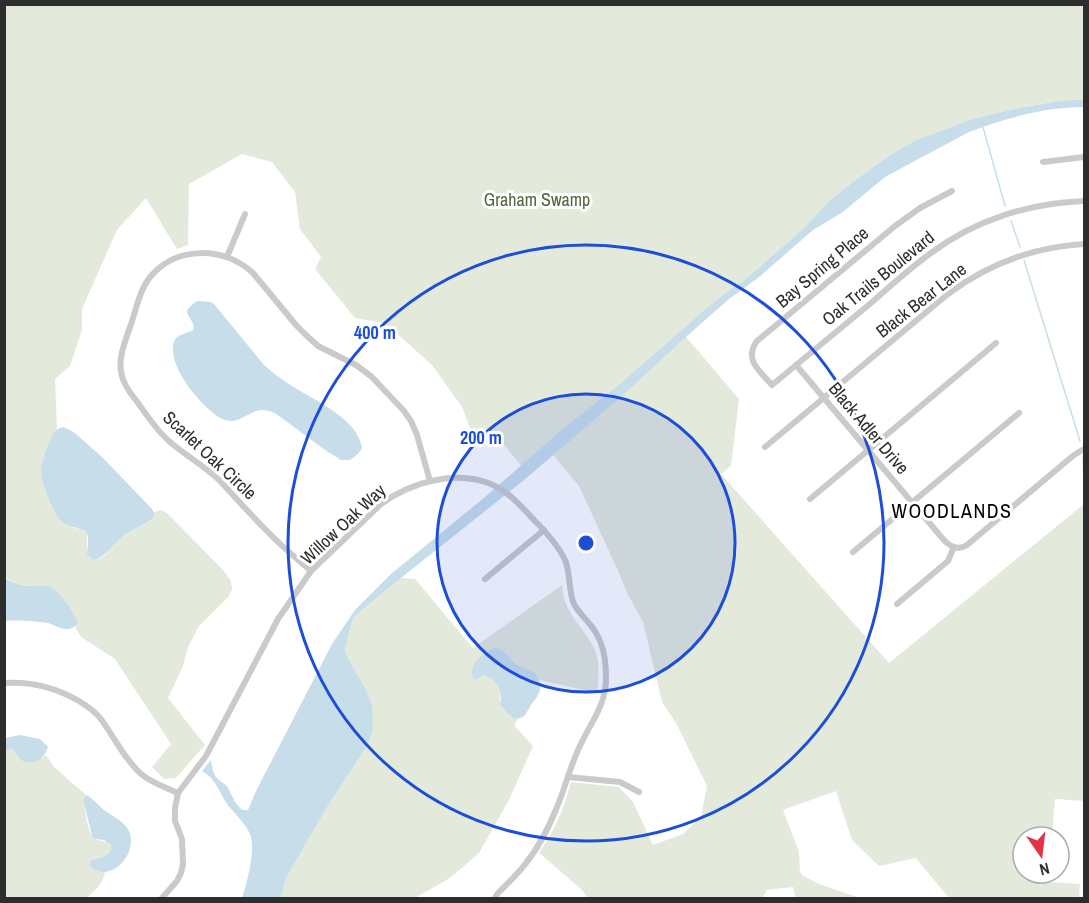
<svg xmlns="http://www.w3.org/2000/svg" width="1089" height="903" font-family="'Archivo Narrow',sans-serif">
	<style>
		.green { fill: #e4eadb }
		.water { fill: #c7deea }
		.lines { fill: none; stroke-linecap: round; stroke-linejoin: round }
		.stream { stroke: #c7deea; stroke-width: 1.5 }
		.minor { stroke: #cacaca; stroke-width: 6 }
		.ring { fill: none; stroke: #1d4ed8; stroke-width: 3 }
		.labels { text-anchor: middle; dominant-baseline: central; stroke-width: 6; stroke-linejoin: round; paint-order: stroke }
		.park-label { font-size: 18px; fill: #52673c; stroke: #fff }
		.street-label { font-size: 18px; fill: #2d2d2d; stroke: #fff }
		.neighbourhood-label { font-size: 20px; letter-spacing: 1.5px; fill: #000; stroke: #fff }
		.centre { fill: #1d4ed8; stroke: #fff; stroke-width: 3 }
		.ring-label { font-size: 18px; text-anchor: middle; font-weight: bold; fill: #1d4ed8; stroke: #fff; stroke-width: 6; stroke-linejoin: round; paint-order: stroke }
	</style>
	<rect width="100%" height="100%" fill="#fff"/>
	<g class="green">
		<path d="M 4,5 L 1084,5 L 1084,100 L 1052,102 L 1010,110 L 972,119 L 916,140 L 890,155 L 854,181 L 829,201 L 803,229 L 742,282 L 729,290 L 681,331 L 739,399 L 731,466 L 721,474 L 889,663 L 1084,504 L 1084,801 L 1055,799 L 1052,837 L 1023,837 L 1023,873 L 1050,873 L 1050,882 L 1080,884 L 1079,898 L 949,898 L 916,858 L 879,866 L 852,840 L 836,791 L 783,810 L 799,852 L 800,871 L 802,875 L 819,884 L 860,898 L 794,898 L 795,897 L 793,887 L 766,890 L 766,893 L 763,895 L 766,898 L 588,898 L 581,889 L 539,853 C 556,829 563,810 571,782 L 619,787 L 633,802 L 653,845 L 683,834 L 701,817 L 707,786 L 676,723 L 662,702 L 643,622 L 627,593 L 619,573 L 579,486 L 553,455 L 529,475 L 495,434 L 474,438 L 462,407 L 432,365 L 385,323 L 355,318 L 315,269 L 321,257 L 300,229 L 295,192 L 272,162 L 242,154 L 189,184 L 188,245 L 177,249 L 146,198 L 117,230 L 82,309 L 82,330 L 70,366 L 55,379 L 57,429 L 50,440 L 41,473 L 45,489 L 51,502 L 73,528 L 81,529 L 87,533 L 87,555 C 91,558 91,560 96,559 C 107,558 114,543 122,537 C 131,529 143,527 152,519 L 154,516 L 153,512 L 161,510 L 167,513 L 223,570 L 231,581 L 232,589 L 229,596 L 199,626 L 188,647 L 183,666 L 168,698 L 205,745 L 176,778 L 164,779 L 152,767 L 171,744 L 115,659 L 81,637 L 75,627 L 78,623 L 47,586 C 33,586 17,587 5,577 Z"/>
		<path d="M 401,578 L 415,579 L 473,648 L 562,585 C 563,593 564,601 568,608 C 576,625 592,637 597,656 C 600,668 598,681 597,693 L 539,680 C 535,672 530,672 523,669 C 516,665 509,658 505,652 L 480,657 L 472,668 L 473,679 L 476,680 L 484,675 L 491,678 L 497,684 L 500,692 L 500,703 L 502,708 L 514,719 L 518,719 L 514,725 L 533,746 L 509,800 L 479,853 L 450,878 L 415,898 L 281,898 L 286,878 L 329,804 L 368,745 L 372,733 L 364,686 L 347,656 L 345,650 L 352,621 L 356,615 Z"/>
		<path d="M 11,748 L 15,751 L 19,757 L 42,758 L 46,755 L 54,767 L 86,795 L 83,797 C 85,807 87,830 93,837 C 97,842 104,839 111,845 C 111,854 102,857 94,859 L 102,871 L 105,871 C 104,883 95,890 87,898 L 5,898 L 4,751 Z"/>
	</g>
	<g class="water">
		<path d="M 1072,100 L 1084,100 L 1084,107 C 1046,107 1005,118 969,132 L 885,177 L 843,212 L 813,230 L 758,278 L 729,299 L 686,337 L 622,396 L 524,480 L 401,578 L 356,615 L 352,621 L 345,650 L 347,656 L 364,686 L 372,705 L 373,718 L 372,733 L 368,745 L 329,804 L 286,878 L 281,898 L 242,898 C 247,884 256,848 250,834 C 245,823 235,814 227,804 C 219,792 216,779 202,771 L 211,760 C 212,766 213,775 218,779 C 222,783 227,784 229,790 C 233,797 235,805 243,810 L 248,810 L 256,791 L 332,644 L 355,610 L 391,574 L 485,497 L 565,427 L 621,383 L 707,308 L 729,290 L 742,282 L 803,229 L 829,201 L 854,181 L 890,155 L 916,140 L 972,119 L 1010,110 L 1052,102 Z"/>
		<path d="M 198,301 L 211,302 L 214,304 L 264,365 C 271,371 278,377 286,382 C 309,398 358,417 362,448 L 358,454 L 350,460 L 341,460 L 325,450 L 275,413 C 270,411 266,410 261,410 C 246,412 238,426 222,419 C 203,410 161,360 176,338 C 180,334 188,333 193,330 C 196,322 187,318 187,310 L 195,302 Z"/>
		<path d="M 63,427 L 72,431 L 76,434 L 103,458 L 153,510 L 154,516 L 152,519 C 143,526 132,529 123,536 C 113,544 107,557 93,560 L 87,555 C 87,549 90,537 86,532 C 81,527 67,528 60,520 C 54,513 41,482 41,472 C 41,464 49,438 55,432 C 58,428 58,429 63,427 Z"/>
		<path d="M 4,577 C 14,585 25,586 37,586 C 40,586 44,585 47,586 C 58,588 74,612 78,623 C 75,627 72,629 66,629 C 60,629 54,625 48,623 C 34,621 19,620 5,621 Z"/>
		<path d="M 494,648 C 504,647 508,657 516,664 C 521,668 527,669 533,672 C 539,676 542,687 539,693 C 537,698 533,701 531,705 C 525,714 527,718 514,719 C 511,716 501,708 500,704 C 500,702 501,701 501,699 C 501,687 495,679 484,675 L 478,679 L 474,680 C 466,666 482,653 494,648 Z"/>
		<path d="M 20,735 L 40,739 L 48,747 C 46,757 34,766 23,761 C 19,759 16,753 13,749 L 5,751 L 5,738 Z"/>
		<path d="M 86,795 C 93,798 98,805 104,810 C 112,816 124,821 129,831 C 139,853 111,884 91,867 L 90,864 L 92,860 C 100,857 111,856 111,845 L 104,840 L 95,839 L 92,836 L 83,799 Z"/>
	</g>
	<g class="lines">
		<g class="stream">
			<polyline points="983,127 1005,206"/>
			<polyline points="1011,221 1020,247"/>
			<polyline points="1024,260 1080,441"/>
			<polyline points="1083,458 1084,476"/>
		</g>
		<g class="minor">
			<polyline points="1043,162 1084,157"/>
			<path d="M 952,191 L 920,208 L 895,226 L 757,341 C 743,360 761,372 772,385 C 805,358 838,330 871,303 C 890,286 910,268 931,253 C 975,220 1029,203 1084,201"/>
			<polyline points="227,257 245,214"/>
			<path d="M 796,365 L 943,539 C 950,547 958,551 967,545 L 1074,455 L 1084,449"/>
			<path d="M 765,447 L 948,294 C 988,264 1034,247 1084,244"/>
			<polyline points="810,499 996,343"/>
			<polyline points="853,552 1019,413"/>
			<path d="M 311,571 C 296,558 281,546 267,531 C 251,515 236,498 220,481 C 205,466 186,456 170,442 C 157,431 148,417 138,403 C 132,395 124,386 122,376 C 117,360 125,342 130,327 C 136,311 139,290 151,276 C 178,245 224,247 253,273 L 296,325 L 307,336 L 318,346 L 356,365 L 372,377 L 404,411 L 411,421 L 417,435 L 430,481"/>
			<polyline points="485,579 544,530"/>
			<polyline points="897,604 948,561 954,547"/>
			<path d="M 4,683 C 32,681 55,687 79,701 C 87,706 95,711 100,718 C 114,736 124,759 141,774 C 152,783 165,787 178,793"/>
			<polyline points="568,777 620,782 639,792"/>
			<path d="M 162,898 L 177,881 L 181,873 L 183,864 L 182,839 L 175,821 L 175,808 L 178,793 L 206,756 L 278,619 L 311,571 L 381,504 C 411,482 457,469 493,485 C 510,493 522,507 534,520 C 545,531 558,545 565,560 C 571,574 568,590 574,604 C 580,615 590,622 596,633 C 605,648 606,664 606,681 C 605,707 589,725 579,748 C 570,767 565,788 557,807 C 549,827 539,847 526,863 C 518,874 508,883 498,893 L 495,898"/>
		</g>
	</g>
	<circle cx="586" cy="543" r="149" fill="#1d4ed8" fill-opacity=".12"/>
	<g class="ring">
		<circle cx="586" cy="543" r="149"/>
		<circle cx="586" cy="543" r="298"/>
	</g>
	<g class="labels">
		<g class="park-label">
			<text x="537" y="199">Graham Swamp</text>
		</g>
		<g class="street-label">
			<text transform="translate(822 267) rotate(-40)">Bay Spring Place</text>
			<text transform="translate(878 278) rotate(-39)">Oak Trails Boulevard</text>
			<text transform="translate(921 300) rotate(-38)">Black Bear Lane</text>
			<text transform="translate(869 428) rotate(50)">Black Adler Drive</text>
			<text transform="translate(210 455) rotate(43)">Scarlet Oak Circle</text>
			<text transform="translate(343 524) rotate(-43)">Willow Oak Way</text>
		</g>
		<g class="neighbourhood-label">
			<text x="952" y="510">WOODLANDS</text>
		</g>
	</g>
	<circle cx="586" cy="543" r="9" class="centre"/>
	<g class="ring-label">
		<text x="375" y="339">400 m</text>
		<text x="481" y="444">200 m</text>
	</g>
	<rect width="1089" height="903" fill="none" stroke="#2d2d2d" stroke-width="12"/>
	<g transform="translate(1041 855) rotate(166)"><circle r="28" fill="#ffffff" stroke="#ababab" stroke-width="1.5"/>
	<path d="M0-4.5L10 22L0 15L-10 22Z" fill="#e13248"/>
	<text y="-9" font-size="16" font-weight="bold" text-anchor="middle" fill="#2d2d2d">N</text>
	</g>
</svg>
